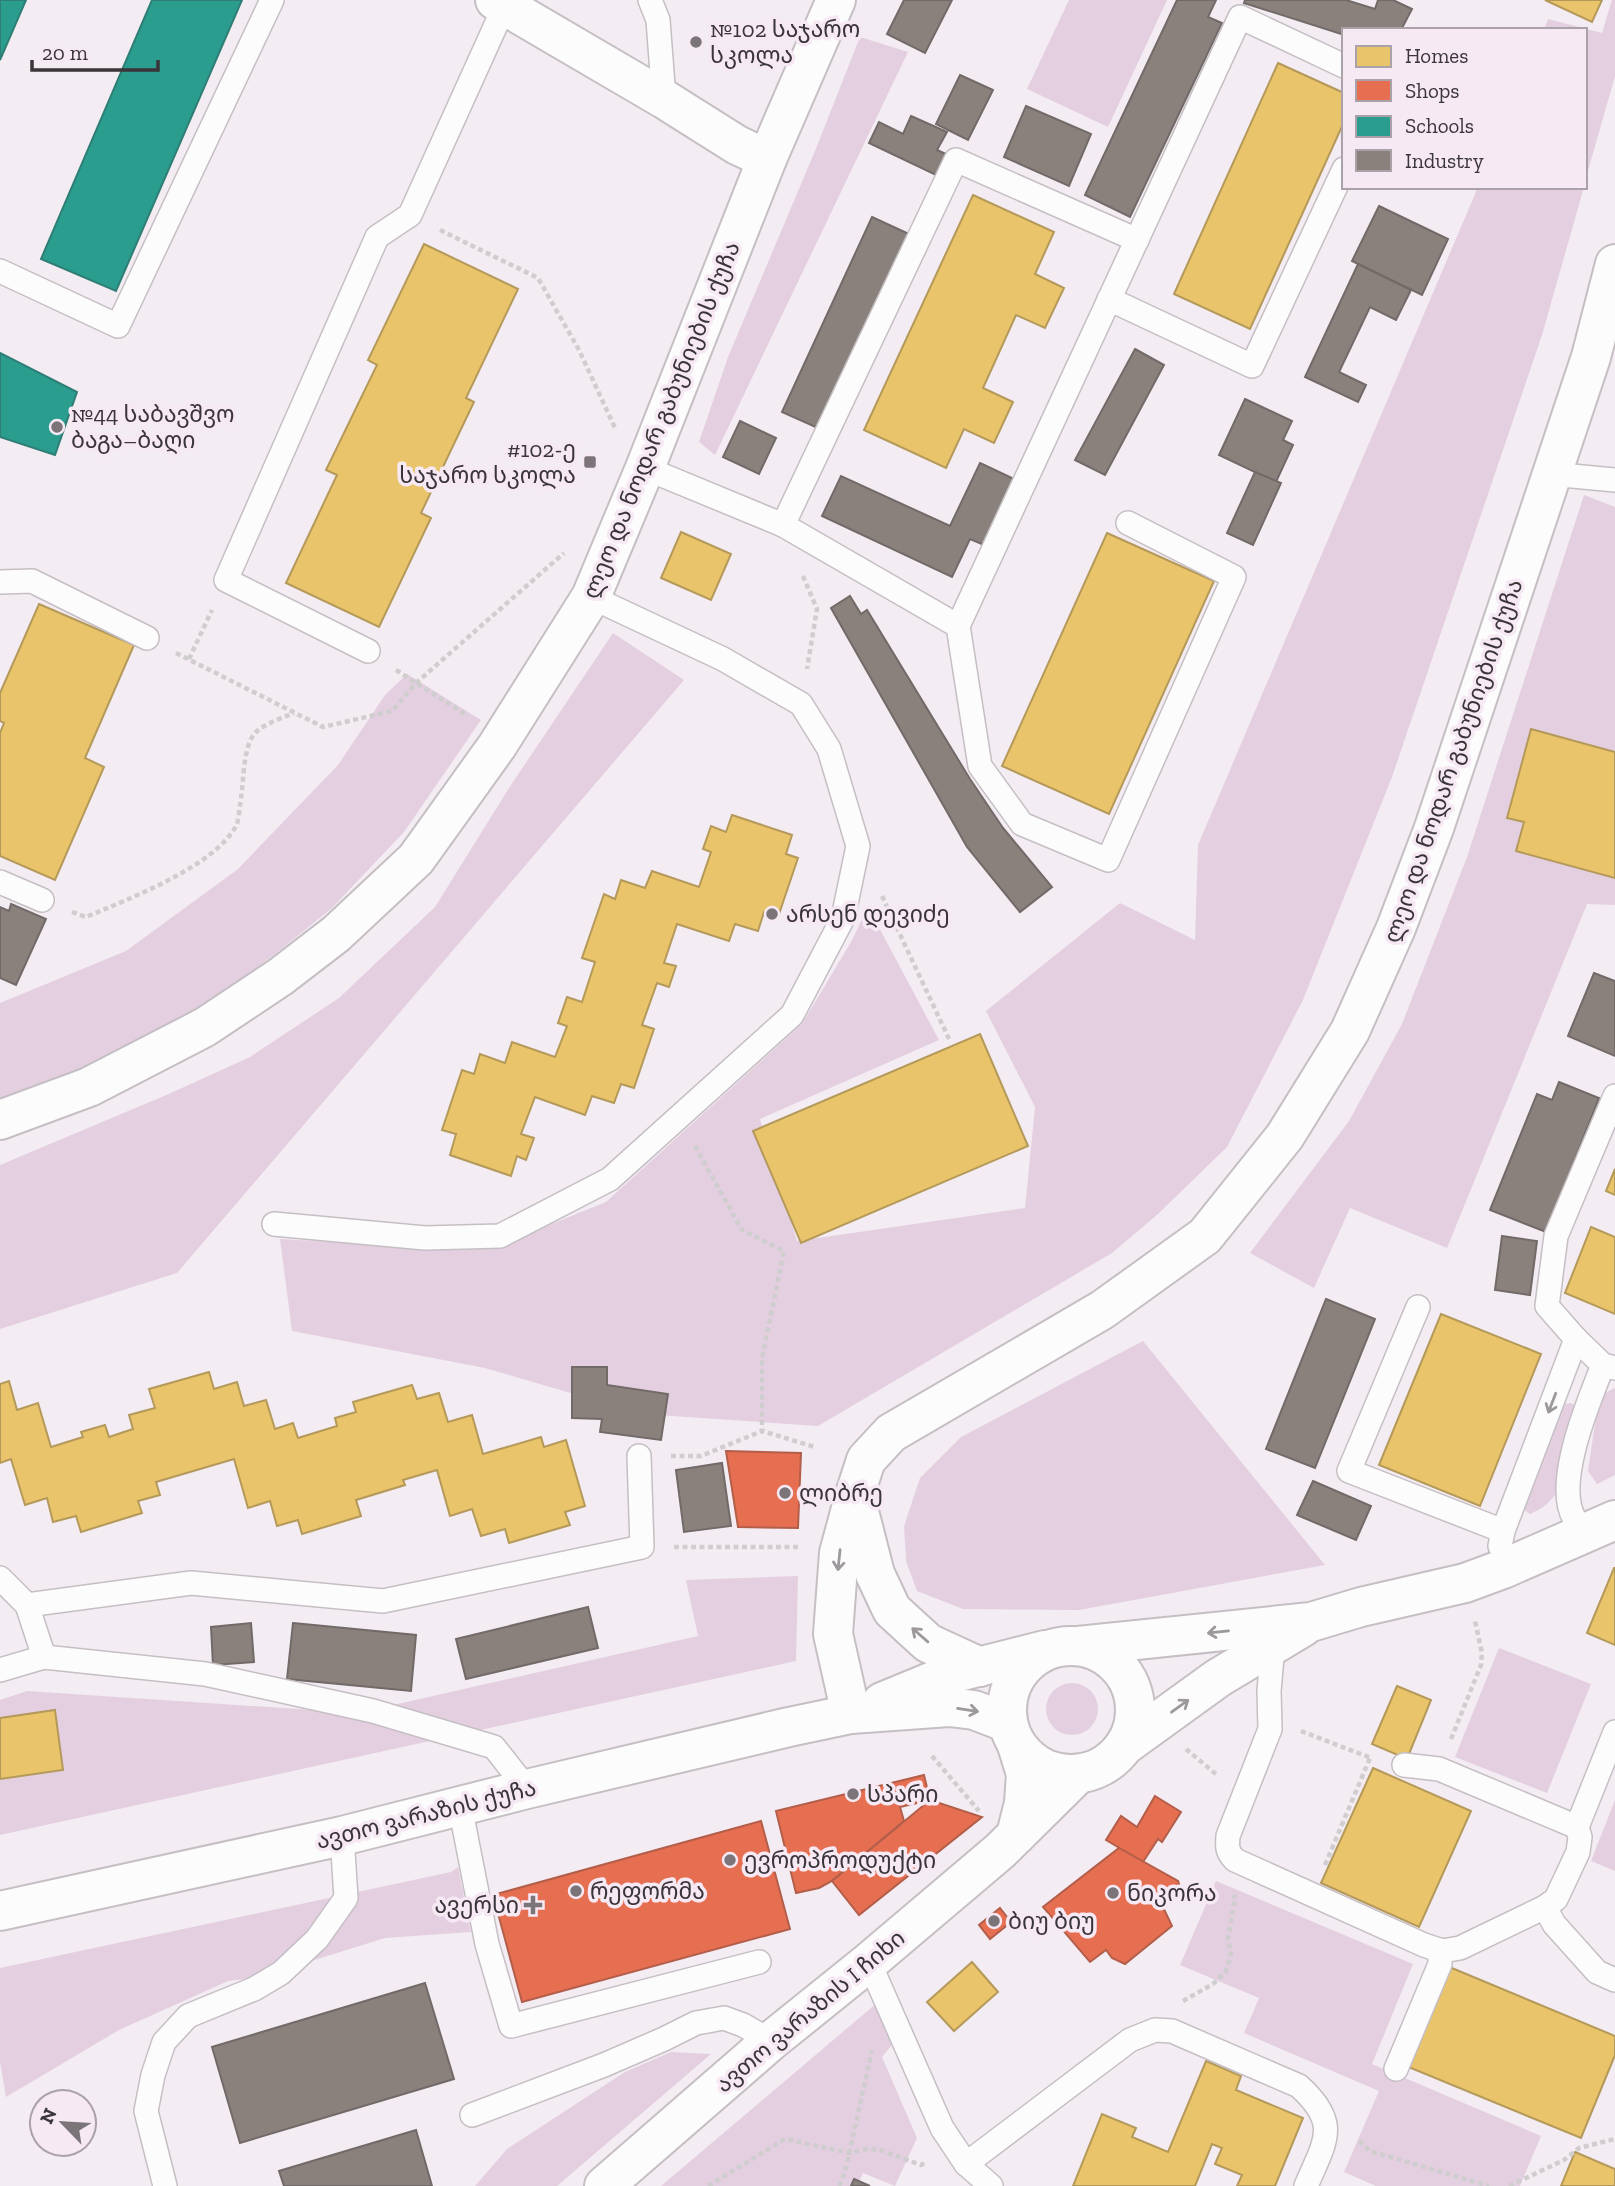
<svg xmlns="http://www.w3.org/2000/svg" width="1615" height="2186" font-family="'Zilla Slab','Noto Sans Georgian',serif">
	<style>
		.green { fill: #e4cfe1 }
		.homes { fill: #e9c46a; stroke: #b4995b; stroke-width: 2 }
		.shops { fill: #e76f51; stroke: #b35e4a; stroke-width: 2 }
		.schools { fill: #2a9d8f; stroke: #2f7e75; stroke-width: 2 }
		.industry { fill: #8a817c; stroke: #726a68; stroke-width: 2 }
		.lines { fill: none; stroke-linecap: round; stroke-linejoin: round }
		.service-casing { stroke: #c5bfc4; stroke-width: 26 }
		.minor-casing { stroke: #c5bfc4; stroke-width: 42 }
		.tertiary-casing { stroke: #c5bfc4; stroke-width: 42 }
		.path { stroke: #cfcdce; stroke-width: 4.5; stroke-dasharray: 5 3.5; stroke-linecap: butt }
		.service { stroke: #fdfcfd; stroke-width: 23 }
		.minor { stroke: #fdfcfd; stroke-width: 38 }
		.tertiary { stroke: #fdfcfd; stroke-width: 38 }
		.oneway { stroke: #9c989b }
		.poi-dot { fill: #7b757a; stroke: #f6e9f4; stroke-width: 2.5 }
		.labels { text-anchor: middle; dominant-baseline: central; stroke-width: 7; stroke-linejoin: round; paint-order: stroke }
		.poi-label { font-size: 23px; fill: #3a3539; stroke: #f6e9f4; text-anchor: start }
		.street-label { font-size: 23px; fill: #3a3539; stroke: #f6e9f4 }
	</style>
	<rect width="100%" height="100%" fill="#f3ecf2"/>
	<g class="green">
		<polygon points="1069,0 1167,0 1108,127 1027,89"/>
		<polygon points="1612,0 1615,0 1615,76 1585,181 1585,30 1544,30 1548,19 1602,33"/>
		<polygon points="860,37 908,52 715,455 699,442 728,357 815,151"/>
		<polygon points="1478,187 1584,187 1542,335 1392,777 1303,1000 1227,1147 1158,1214 1112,1253 818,1426 643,1414 485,1368 292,1331 280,1239 425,1247 499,1245 606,1202 802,1024 851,942 868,907 939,1040 760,1119 797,1241 1025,1208 1035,1107 986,1011 1120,903 1195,940 1198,845"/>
		<polygon points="1584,495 1615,507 1615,905 1587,904 1447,1248 1350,1208 1314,1288 1250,1253 1349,1121 1402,1024 1467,857"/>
		<polygon points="613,633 684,680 177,1273 0,1329 0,1165 171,1093 250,1057 339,998 435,907 509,788"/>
		<polygon points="407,674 481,720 404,832 332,908 280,950 207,1005 92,1064 0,1101 0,1003 126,951 238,869 338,765 385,695"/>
		<polygon points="1143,1341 1325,1565 1079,1610 963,1609 917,1591 906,1561 904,1526 920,1478 961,1437"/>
		<polygon points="1615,1388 1615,1475 1597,1484 1588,1471 1599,1396"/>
		<path d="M 1571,1403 L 1576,1406 L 1558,1489 C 1552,1502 1543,1508 1530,1514 L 1524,1510 L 1524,1505 L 1560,1405 Z"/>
		<polygon points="798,1576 796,1661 0,1835 0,1700 27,1691 358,1713 698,1636 686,1580"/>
		<polygon points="1499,1648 1591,1684 1547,1793 1455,1757"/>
		<circle cx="1072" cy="1709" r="26"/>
		<polygon points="1615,1800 1615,1871 1591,1861"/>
		<polygon points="458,1867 471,1932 385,1938 260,1977 228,1981 119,2030 6,2097 0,2062 0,1968 451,1872"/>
		<polygon points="1216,1881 1413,1964 1372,2064 1541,2136 1520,2186 1376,2186 1344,2172 1379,2091 1244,2033 1259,1998 1180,1965"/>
		<polygon points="884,1997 901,2034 882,2057 917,2138 895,2186 863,2173 857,2186 661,2186"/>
		<polygon points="671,2052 711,2054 557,2186 475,2186 507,2149 625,2072"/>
	</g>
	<g class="homes">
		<polygon points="1545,0 1602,0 1592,22"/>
		<polygon points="1278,63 1344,93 1344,122 1250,329 1174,294"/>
		<polygon points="973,195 1054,232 1035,274 1064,288 1045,328 1016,315 983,388 1013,402 994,443 964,429 946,468 864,430"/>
		<polygon points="424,244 518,289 466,398 474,402 421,513 431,518 379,627 286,583 337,475 326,470 377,365 368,360"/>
		<polygon points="681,532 731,554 711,600 661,578"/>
		<polygon points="1107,533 1214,581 1109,814 1002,766"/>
		<polygon points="39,604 134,645 85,758 104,767 55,880 0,856 0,733 4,723 0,721 0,693"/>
		<polygon points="1531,729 1615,752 1615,878 1516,851 1524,822 1507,818"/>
		<polygon points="732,815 792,835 786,854 798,858 778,917 764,912 758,931 735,924 729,941 677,924 664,963 676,966 669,987 657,983 642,1025 654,1029 634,1088 621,1084 614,1103 592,1096 585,1115 535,1097 521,1134 534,1138 526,1160 517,1156 511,1176 450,1155 456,1134 442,1130 462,1070 474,1074 480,1054 505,1063 512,1042 555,1057 567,1026 558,1023 567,997 582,1002 595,962 582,958 604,894 615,899 621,880 645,888 652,871 699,887 711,852 703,849 711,826 726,832"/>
		<polygon points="980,1034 1028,1146 801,1243 753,1131"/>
		<polygon points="1615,1169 1615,1195 1606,1191"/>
		<polygon points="1591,1227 1615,1237 1615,1314 1565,1293"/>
		<polygon points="1441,1314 1541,1354 1480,1506 1379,1465"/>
		<polygon points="209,1372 214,1389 237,1382 244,1406 266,1400 275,1429 293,1423 298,1438 337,1426 335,1418 356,1412 353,1402 412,1385 417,1399 439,1393 448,1422 472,1415 483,1454 541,1437 544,1447 566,1440 585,1506 565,1512 570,1525 509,1543 505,1529 481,1536 472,1509 450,1516 437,1470 403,1480 405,1485 356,1500 361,1516 302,1534 298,1520 277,1526 270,1501 248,1508 234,1459 156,1482 160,1495 138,1501 142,1513 81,1532 76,1516 53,1522 47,1498 25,1505 11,1459 0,1463 0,1384 9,1381 17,1410 38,1403 51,1447 83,1437 81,1432 105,1425 109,1437 133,1429 129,1415 155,1408 149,1389"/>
		<polygon points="1614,1568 1615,1568 1615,1645 1587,1633"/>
		<polygon points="1397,1686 1431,1700 1407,1759 1372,1744"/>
		<polygon points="55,1710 63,1770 0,1779 0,1718"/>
		<polygon points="1373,1768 1471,1811 1419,1927 1321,1883"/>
		<polygon points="972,1962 998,1992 954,2031 927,2002"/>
		<polygon points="1447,1966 1615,2036 1615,2055 1581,2138 1406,2066"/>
		<polygon points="1206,2061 1241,2076 1236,2090 1303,2118 1275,2186 1237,2186 1242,2175 1215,2164 1222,2148 1212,2144 1195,2186 1073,2186 1102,2114 1136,2128 1132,2137 1168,2152"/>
		<polygon points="1575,2152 1615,2169 1615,2186 1561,2186"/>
	</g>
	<g class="shops">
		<polygon points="726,1451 801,1453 798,1528 738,1527"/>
		<polygon points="924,1775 930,1800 900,1807 904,1821 832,1881 819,1888 796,1893 776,1811"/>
		<polygon points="1155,1796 1181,1812 1162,1842 1158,1839 1143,1862 1106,1840 1121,1816 1137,1827"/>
		<polygon points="930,1800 982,1817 859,1915 832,1881"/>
		<polygon points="761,1821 790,1929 522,2002 493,1895"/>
		<polygon points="1119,1848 1178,1881 1180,1887 1162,1905 1172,1926 1125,1964 1112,1958 1106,1950 1090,1962 1043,1907"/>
		<polygon points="1000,1908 1011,1922 990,1939 979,1925"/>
	</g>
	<g class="schools">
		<polygon points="0,0 26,0 0,60"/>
		<polygon points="152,0 242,0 116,291 41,259"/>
		<polygon points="0,353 77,392 55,455 0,437"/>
	</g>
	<g class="industry">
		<polygon points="904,0 952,0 925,53 887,34"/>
		<polygon points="1177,0 1216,0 1208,17 1222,23 1130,217 1085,195"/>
		<polygon points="1245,0 1346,0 1375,9 1378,0 1393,0 1412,9 1401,30 1344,30 1344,35 1244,3"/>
		<polygon points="960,75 993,90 968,140 936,124"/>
		<polygon points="1026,106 1091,134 1069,186 1004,157"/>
		<polygon points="911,116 947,132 937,150 946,154 936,175 869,143 879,122 903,134"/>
		<polygon points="1379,206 1448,239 1422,295 1352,261"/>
		<polygon points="872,217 909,234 820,429 782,412"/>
		<polygon points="1358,264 1411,290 1396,320 1370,307 1339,372 1366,385 1358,402 1305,377"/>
		<polygon points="1135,349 1164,365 1105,475 1075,460"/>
		<polygon points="1245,399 1292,421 1283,440 1293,445 1276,482 1219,455"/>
		<polygon points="740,421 776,438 759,474 723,457"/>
		<polygon points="980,463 1014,479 984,545 970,539 952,577 822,516 841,476 950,526"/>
		<polygon points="1255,472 1281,483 1253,545 1227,533"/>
		<polygon points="850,596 861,614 867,610 970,779 1003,828 1052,887 1020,912 967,847 831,608"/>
		<polygon points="11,904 46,919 16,985 0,978 0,907 9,911"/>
		<polygon points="1594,973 1615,981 1615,1056 1568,1036"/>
		<polygon points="1559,1082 1599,1098 1546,1232 1490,1210 1537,1094 1552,1100"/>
		<polygon points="1502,1236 1537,1241 1530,1295 1495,1290"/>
		<polygon points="1326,1299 1375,1319 1315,1468 1266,1449"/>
		<polygon points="572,1367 607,1367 607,1385 668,1394 661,1440 600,1432 602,1419 572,1418"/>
		<polygon points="722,1463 731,1526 684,1532 676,1470"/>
		<polygon points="1313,1481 1371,1506 1356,1540 1297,1515"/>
		<polygon points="588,1607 598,1648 466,1679 456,1639"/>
		<polygon points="251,1623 254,1662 213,1665 211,1627"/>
		<polygon points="293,1623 416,1635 411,1691 287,1679"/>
		<polygon points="425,1983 454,2079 240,2143 212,2047"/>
		<polygon points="416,2130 432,2186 284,2186 279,2171"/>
		<polygon points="854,2179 870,2186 851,2186"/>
	</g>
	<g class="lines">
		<defs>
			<g id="service">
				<polyline points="650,0 658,20 664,99"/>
				<polyline points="0,271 118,326 272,0"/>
				<polyline points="1109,299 1252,366 1344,169"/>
				<polyline points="645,468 783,525 958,626 980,766 1022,824 1108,860 1234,577 1128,523"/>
				<polyline points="1551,474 1615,480"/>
				<polyline points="783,525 956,160 1137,240"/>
				<polyline points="0,582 32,581 147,638"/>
				<polyline points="958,626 1240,17 1344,66"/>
				<polyline points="368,651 226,580 377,237 410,215 505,5"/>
				<polyline points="0,882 42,900"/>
				<polyline points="1615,1096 1556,1236 1547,1306 1576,1339 1603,1365 1615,1368"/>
				<polyline points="274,1224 425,1238 500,1236 610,1179 792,1015 843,918 858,846 829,749 801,704 723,659 591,597"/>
				<polyline points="1418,1307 1349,1471 1503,1531"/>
				<path d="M 1591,1530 C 1585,1527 1577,1523 1574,1518 C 1554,1482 1589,1401 1603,1365"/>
				<polyline points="1500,1546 1503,1531 1576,1339"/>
				<polyline points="0,1578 27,1605 44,1657"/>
				<polyline points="27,1605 191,1583 383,1601 642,1547 639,1456"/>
				<path d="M 1273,1646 L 1269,1691 L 1270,1729 L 1228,1836 C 1227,1847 1227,1852 1235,1860 L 1424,1945 L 1442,1951 L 1460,1948 L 1545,1907 L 1556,1899 L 1578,1852 L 1580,1837 L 1577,1827 L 1439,1769 L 1404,1765"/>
				<polyline points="0,1670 44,1657 205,1674 373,1711 494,1747 527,1789"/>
				<polyline points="460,1806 487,1944 511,2026 759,1962"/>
				<polyline points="1577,1827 1615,1732"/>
				<polyline points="1545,1907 1554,1924 1597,1972 1615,1980"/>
				<polyline points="869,1962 942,2128 966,2164 991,2186"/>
				<polyline points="1396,2069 1440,1964 1440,1950"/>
				<polyline points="472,2115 604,2065 664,2039 696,2023 724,2018 743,2025 771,2041"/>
				<path d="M 966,2164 L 1130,2040 L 1155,2030 L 1172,2031 L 1299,2086 C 1341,2124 1325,2141 1306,2186"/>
				<polyline points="165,2186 146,2111 153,2075 164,2042 188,2016 254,1989 281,1973 317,1939 346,1898 342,1836"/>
			</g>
			<g id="minor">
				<polyline points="495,0 664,99 737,145 767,159"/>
				<polyline points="0,1120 89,1087 205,1027 280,977 336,934 416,859 497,746 591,597 645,468 767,159 836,0"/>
				<polyline points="855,1496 875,1574 892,1610 928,1643 980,1667"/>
				<polyline points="851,1714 833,1634 839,1553 855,1494 866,1460 891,1433 1102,1310 1205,1236 1285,1136 1350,1031 1396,928 1434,828 1591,357 1615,264"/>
				<polyline points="1016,1835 1024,1803 1026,1774 1017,1745"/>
				<polyline points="604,2186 771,2041 869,1962 1000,1851 1078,1774"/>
			</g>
			<g id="tertiary">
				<circle cx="1071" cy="1710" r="64"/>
				<polyline points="1078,1646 1311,1622 1361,1607 1465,1583 1503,1569 1615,1520"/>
				<polyline points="882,1702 950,1674 1045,1650"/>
				<polyline points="1124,1746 1218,1678 1303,1627"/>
				<polyline points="0,1911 342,1836 527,1789 789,1727 851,1714 949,1707 974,1710 1008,1723"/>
			</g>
		</defs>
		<use href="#service" class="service-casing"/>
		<use href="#minor" class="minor-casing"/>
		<use href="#tertiary" class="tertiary-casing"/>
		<g class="path">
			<polyline points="440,230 538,278 579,350 615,428"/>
			<polyline points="803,576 817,609 807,669"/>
			<polyline points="176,653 323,727 392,711 416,683 564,553"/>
			<polyline points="189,659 212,610"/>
			<polyline points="396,670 468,716"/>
			<polyline points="882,896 950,1041"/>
			<path d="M 72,912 L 86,917 C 128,899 214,867 236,826 C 239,820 239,811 240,805 C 244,786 242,745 256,732 C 266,723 282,718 294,713"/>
			<polyline points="695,1146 742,1230 784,1251 762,1358 762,1431 815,1447"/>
			<polyline points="671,1456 701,1456 762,1431"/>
			<polyline points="674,1547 799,1547"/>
			<polyline points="1301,1731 1371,1758"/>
			<polyline points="1451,1739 1481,1665 1482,1653 1475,1621"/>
			<polyline points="1186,1749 1217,1775"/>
			<polyline points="932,1756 979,1811"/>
			<polyline points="1325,1865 1370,1758"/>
			<polyline points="1183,2001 1213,1984 1226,1971 1231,1955 1228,1938 1235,1898 1234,1895"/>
			<polyline points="1359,2141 1370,2151 1489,2186"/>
			<polyline points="708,2186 785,2139 849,2153 867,2149 880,2150 921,2165 926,2162"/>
			<polyline points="839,2186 845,2172 872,2051"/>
			<polyline points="1509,2186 1564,2160 1579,2148 1615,2139"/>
		</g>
		<use href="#service" class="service"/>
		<use href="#minor" class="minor"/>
		<use href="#tertiary" class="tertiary"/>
	</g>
	<defs><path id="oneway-shaft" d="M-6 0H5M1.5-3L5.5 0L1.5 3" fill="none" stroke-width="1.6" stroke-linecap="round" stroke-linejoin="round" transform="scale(1.75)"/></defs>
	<g class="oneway">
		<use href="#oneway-shaft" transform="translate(1552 1403) rotate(111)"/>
		<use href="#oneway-shaft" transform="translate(839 1560) rotate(96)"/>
		<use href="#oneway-shaft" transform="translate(1218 1632) rotate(174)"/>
		<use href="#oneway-shaft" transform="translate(920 1635) rotate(-139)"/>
		<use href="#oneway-shaft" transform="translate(1180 1706) rotate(-36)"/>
		<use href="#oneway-shaft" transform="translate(968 1710) rotate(9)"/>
	</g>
	<g class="poi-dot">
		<circle cx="696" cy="42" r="7"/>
		<circle cx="57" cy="427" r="7"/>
		<rect x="583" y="455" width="14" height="14" rx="3.5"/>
		<circle cx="772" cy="914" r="7"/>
		<circle cx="785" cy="1493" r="7"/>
		<circle cx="853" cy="1794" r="7"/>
		<circle cx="730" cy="1860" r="7"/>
		<circle cx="576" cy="1891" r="7"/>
		<circle cx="1113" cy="1893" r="7"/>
		<path d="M529.5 1894.5h7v7h7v7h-7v7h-7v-7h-7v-7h7z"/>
		<circle cx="994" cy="1921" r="7"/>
	</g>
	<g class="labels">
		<g class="poi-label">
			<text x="710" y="29">№102 საჯარო<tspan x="710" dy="26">სკოლა</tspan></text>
			<text x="71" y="414">№44 საბავშვო<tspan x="71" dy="26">ბაგა–ბაღი</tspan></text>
			<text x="576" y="449" text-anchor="end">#102-ე<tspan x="576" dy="26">საჯარო სკოლა</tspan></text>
			<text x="786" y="914">არსენ დევიძე</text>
			<text x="799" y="1493">ლიბრე</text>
			<text x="867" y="1794">სპარი</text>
			<text x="744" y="1860">ევროპროდუქტი</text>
			<text x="590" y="1891">რეფორმა</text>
			<text x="1127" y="1893">ნიკორა</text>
			<text x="519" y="1905" text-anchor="end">ავერსი</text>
			<text x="1008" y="1921">ბიუ ბიუ</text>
		</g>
		<g class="street-label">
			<text transform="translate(661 420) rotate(-68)">ლეო და ნოდარ გაბუნიების ქუჩა</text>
			<text transform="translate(1453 761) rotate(-71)">ლეო და ნოდარ გაბუნიების ქუჩა</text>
			<text transform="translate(426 1814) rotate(-14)">ავთო ვარაზის ქუჩა</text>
			<text transform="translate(810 2011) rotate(-40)">ავთო ვარაზის I ჩიხი</text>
		</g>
	</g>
	<rect x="1342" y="28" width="245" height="161" fill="#f6e9f4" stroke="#aba1a9" stroke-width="2"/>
	<rect x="1356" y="46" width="35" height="21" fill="#e9c46a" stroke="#aba1a9" stroke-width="2"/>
	<text x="1405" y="63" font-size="21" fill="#3a3539">Homes</text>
	<rect x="1356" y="80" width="35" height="21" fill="#e76f51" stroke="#aba1a9" stroke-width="2"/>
	<text x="1405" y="98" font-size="21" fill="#3a3539">Shops</text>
	<rect x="1356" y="116" width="35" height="21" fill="#2a9d8f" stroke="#aba1a9" stroke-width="2"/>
	<text x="1405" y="133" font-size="21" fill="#3a3539">Schools</text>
	<rect x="1356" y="150" width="35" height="21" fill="#8a817c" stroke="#aba1a9" stroke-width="2"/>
	<text x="1405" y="168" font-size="21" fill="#3a3539">Industry</text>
	<g transform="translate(63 2123) rotate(295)"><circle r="33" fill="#f6e9f4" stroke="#aba1a9" stroke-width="2"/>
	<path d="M0-5L12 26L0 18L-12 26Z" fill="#7b757a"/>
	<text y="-10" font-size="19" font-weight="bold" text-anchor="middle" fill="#3a3539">N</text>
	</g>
	<path d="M32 60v10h126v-10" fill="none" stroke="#3a3539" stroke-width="3.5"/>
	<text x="42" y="60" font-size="21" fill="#3a3539" stroke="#f6e9f4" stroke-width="5" paint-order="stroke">20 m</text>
</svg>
